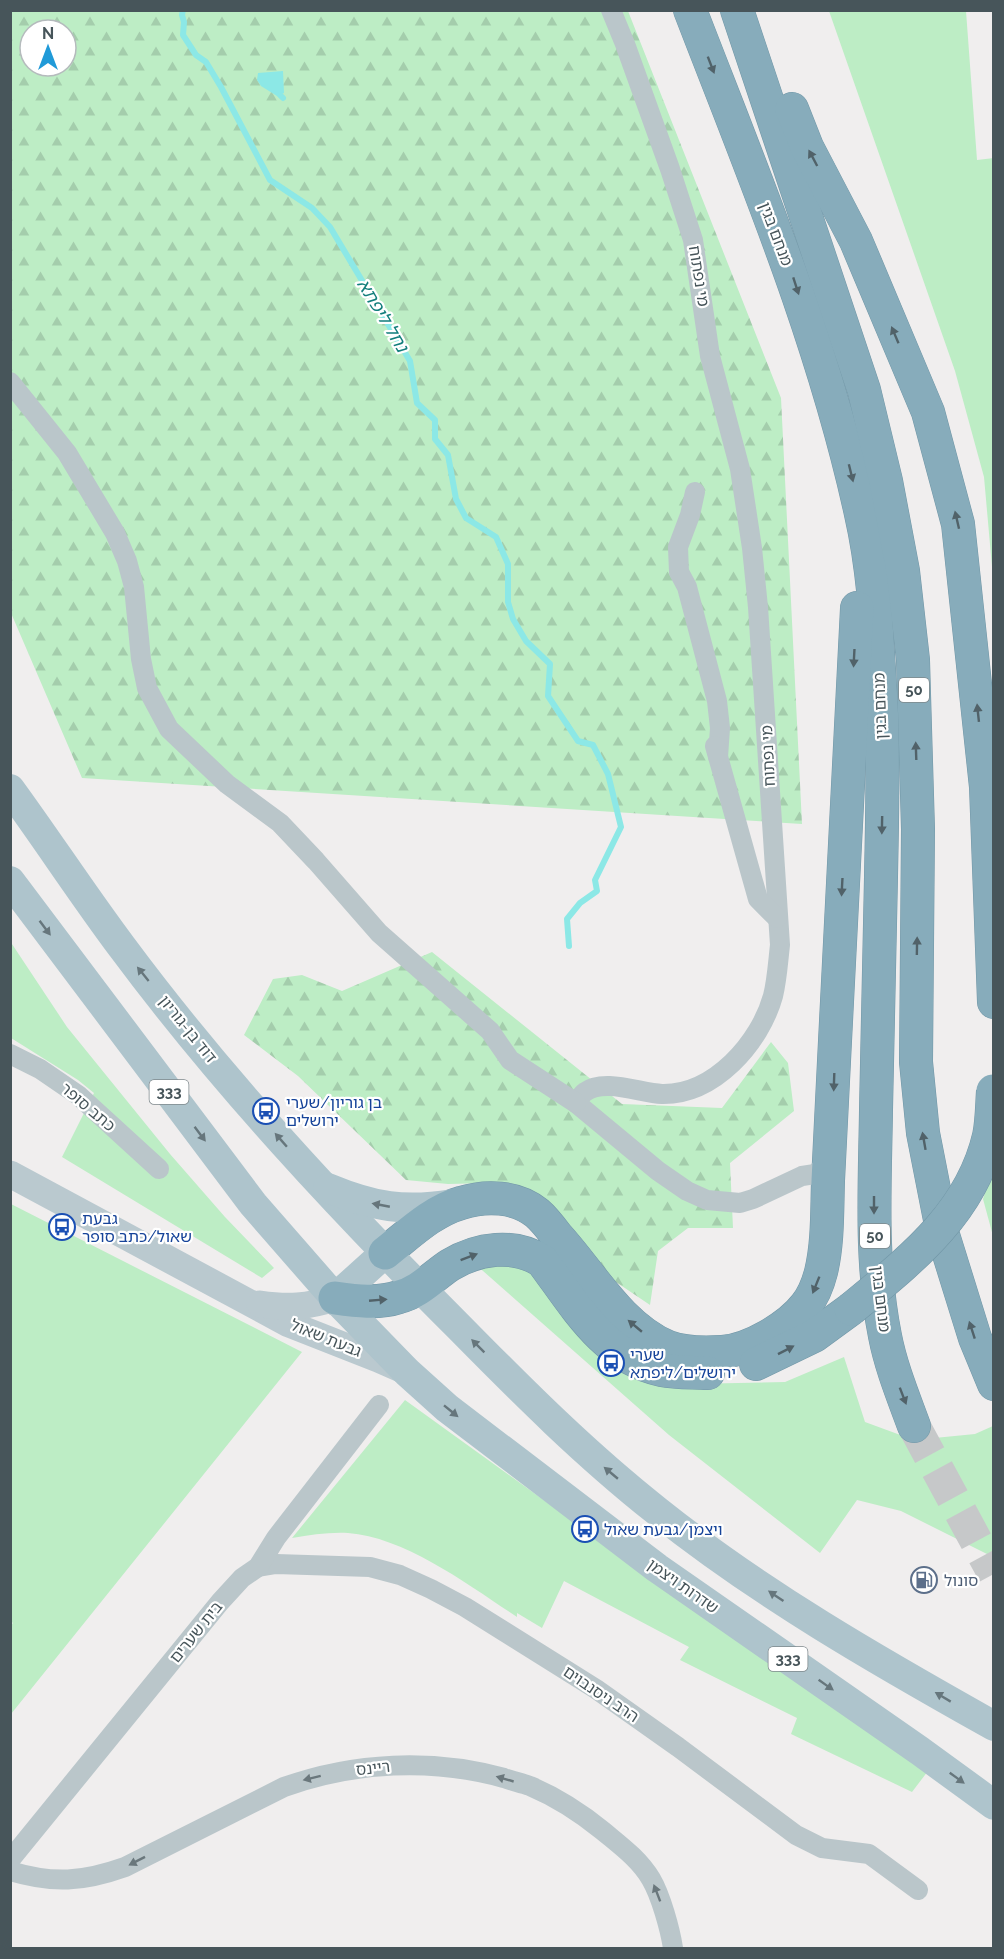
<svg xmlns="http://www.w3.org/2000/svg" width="1004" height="1959" font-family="Raleway,'Noto Sans Hebrew',sans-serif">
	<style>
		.forest { fill: url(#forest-firs); fill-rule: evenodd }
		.green { fill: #bdedc5 }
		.water { fill: #8ce8e6 }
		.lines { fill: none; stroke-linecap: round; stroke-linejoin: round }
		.stream { stroke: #8ce8e6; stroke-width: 6 }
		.highway-tunnel { stroke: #c6c8c9; stroke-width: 33; stroke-dasharray: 33 16; stroke-linecap: butt }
		.highway-casing { stroke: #7297a7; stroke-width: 34 }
		.street { stroke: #bac6ca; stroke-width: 20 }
		.secondary { stroke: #bac9cf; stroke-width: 27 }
		.primary { stroke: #aec4cc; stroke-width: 30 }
		.highway { stroke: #87acbb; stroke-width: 33 }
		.highway-bridge-casing { stroke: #7297a7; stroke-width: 34; stroke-linecap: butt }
		.highway-bridge { stroke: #87acbb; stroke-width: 33 }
		.oneway { fill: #516269 }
		.oneway2 { fill: #66767c }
		.oneway3 { fill: #6a777c }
		.labels { text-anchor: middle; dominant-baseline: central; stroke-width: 4.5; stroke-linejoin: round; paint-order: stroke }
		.shield { fill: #fff; stroke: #7e888c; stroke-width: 1.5 }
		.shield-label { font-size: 15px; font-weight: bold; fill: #47555a }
		.street-label { font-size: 16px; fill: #47555a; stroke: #fff }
		.transit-label { font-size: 16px; fill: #164399; stroke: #fff; text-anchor: start }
		.service-label { font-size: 16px; fill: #4e5e75; stroke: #fff; text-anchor: start }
		.water-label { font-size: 18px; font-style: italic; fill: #127e7c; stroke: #fff }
	</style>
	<defs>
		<pattern id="forest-firs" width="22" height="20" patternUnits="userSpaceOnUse" patternTransform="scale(1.5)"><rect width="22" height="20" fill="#bdedc5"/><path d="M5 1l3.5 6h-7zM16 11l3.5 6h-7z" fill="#a4cdac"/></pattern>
	</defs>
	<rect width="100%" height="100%" fill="#f0eeee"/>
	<g class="forest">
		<path d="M 10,11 L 628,11 L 781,398 L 802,824 L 82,778 L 11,613 ZM 30,30 L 66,30 L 66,66 L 30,66 Z"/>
		<polygon points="432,952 622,1104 722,1108 771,1042 788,1063 794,1111 730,1163 733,1228 688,1228 658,1251 650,1305 616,1282 492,1183 448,1184 406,1180 298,1076 244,1035 273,979 302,975 342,991"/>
	</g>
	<g class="green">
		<polygon points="829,11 966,11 977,160 994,158 993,578 984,477 955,371"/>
		<polygon points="10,941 67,1027 170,1154 225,1217 274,1268 262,1278 62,1157 94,1093 78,1080 11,1038"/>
		<polygon points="993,1162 993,1236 983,1199 991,1175"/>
		<polygon points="11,1204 302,1352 11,1714 10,1626 13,1623 10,1621"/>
		<polygon points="513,1258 686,1384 785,1382 844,1357 865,1422 914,1440 975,1434 993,1426 993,1557 901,1511 857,1500 820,1553 669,1435 474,1263"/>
		<path d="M 405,1400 L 739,1641 L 928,1771 L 912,1792 L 791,1734 L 797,1718 L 680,1660 L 689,1647 L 564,1581 L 542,1628 L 517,1613 L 517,1617 C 470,1586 405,1537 348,1533 C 329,1532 311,1535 292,1538 Z"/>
	</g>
	<polygon class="water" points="283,71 284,93 277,96 261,86 257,80 258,73"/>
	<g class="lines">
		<g class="stream">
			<polyline points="183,10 182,15 184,22 183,35 196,55 206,62 221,87 270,180 312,208 330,227 410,361 417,403 435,420 435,439 448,455 456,499 466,518 496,537 508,564 508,602 513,619 526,641 550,664 548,696 578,741 593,745 608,774 621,827 595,880 597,891 580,903 567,919 569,946"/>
			<polyline points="280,95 283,98"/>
		</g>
		<polyline class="highway-tunnel" points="914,1426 994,1574"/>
		<defs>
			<g id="highway">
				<path d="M 690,10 C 754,176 823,340 861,514 C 875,575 877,640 881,702 C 884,760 882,819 881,877 C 879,955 877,1033 876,1110 C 875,1185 870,1261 885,1336 C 891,1367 903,1396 914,1426"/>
				<polyline points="737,10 864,390 886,481 903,571 913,660 918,829 916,1062 923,1133 943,1235 975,1338 994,1384"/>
				<polyline points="792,109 807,147 856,241 928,412 958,524 986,787 994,1002"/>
				<path d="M 385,1253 C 408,1235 432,1211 461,1203 C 486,1195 516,1196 537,1213 C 544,1219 551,1228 557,1236 C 591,1273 620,1327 668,1347 C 684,1353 706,1353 722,1352 C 750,1350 789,1327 806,1305 C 813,1296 818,1284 821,1272 C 828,1243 827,1211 828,1181 C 830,1134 833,1088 835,1041 C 841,896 849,752 857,608"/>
				<path d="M 335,1298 C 356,1301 378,1304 399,1297 C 420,1292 433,1276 450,1265 C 478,1248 514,1243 542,1261 C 575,1305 604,1358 662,1370 C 677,1373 693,1372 708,1373"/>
				<polyline points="756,1364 814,1336 851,1309"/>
			</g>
		</defs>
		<use href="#highway" class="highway-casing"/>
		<g class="street">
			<path d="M 611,10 L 625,44 L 670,169 L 693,240 L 710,356 L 740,469 L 752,548 L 758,607 L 780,945 C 778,962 777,980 773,996 C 760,1043 714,1095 662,1094 C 640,1093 604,1078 585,1092 C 582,1094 579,1099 576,1103 L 658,1171 L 687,1191 L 707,1200 L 740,1203 L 753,1199 L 802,1176 L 815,1174 L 824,1166 L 828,1158"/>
			<polyline points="10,382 67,453 115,533 127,561 134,587 141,659 147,688 169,729 227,784 280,823 316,861 379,933 490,1031 510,1060 576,1103"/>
			<polyline points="695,492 690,515 678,547 679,572 687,587 717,701 720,728 718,757"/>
			<polyline points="715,746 758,899 777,918"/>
			<polyline points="10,1054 40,1069 78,1095 159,1169"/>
			<polyline points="258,1567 276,1564 370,1567 400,1575 431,1589 465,1607 596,1689 678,1747 796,1835 822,1848 869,1854 918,1890"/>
			<polyline points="10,1860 220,1602 242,1578 258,1567 276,1538 379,1405"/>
			<path d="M 10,1871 C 53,1884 83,1882 125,1867 L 284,1787 C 354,1762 432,1758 504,1778 C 512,1781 522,1783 530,1786 C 556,1797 581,1813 603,1831 C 621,1846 639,1859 651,1879 C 661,1896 670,1929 673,1948"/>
		</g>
		<g class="secondary">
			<polyline points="10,1174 289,1324 378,1359 403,1370"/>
			<path d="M 260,1304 C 288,1308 307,1307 335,1298"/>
		</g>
		<g class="primary">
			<path d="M 10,789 C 48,841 83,895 122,947 C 223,1083 340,1208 460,1328 C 523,1392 586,1455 657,1511 C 761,1594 878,1661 994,1726"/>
			<polyline points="10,881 253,1204 335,1298 407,1372 447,1408 657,1568 920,1751 994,1805"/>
			<path d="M 328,1188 C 374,1207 404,1212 453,1204"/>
			<polyline points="335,1298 385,1253"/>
		</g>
		<use href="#highway" class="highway"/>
		<defs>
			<path id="highway-bridge" d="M 851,1309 C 909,1261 971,1214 989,1136 C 992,1122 992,1105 993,1091"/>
		</defs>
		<use href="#highway-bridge" class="highway-bridge-casing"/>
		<use href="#highway-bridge" class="highway-bridge"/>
	</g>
	<defs><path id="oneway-solid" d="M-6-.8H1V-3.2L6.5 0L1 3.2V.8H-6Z" transform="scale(1.5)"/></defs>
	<g class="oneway">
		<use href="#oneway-solid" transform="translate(711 65) rotate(69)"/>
		<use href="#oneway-solid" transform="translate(813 158) rotate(-118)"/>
		<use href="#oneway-solid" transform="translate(796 286) rotate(72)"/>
		<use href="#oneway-solid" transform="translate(895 335) rotate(-113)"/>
		<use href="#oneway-solid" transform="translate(851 473) rotate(76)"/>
		<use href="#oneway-solid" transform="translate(957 520) rotate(-103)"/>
		<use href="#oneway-solid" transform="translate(854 658) rotate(93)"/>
		<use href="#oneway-solid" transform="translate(978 713) rotate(-96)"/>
		<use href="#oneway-solid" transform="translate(916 751) rotate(-92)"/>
		<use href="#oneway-solid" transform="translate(882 825) rotate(91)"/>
		<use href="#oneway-solid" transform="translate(842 887) rotate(93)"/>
		<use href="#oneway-solid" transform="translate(917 946) rotate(-89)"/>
		<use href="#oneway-solid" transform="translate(834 1082) rotate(92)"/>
		<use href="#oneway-solid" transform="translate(924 1141) rotate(-100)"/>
		<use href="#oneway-solid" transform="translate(874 1205) rotate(90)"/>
		<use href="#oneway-solid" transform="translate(469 1257) rotate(-21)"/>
		<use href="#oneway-solid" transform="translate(816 1285) rotate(112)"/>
		<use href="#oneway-solid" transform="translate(378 1300) rotate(-5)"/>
		<use href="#oneway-solid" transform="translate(635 1326) rotate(-140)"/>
		<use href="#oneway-solid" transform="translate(972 1330) rotate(-108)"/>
		<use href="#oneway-solid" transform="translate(786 1350) rotate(-27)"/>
		<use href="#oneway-solid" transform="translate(903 1396) rotate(69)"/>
	</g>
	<g class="oneway2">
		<use href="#oneway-solid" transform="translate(45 928) rotate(53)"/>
		<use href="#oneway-solid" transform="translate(143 974) rotate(-129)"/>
		<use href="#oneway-solid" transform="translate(200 1134) rotate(53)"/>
		<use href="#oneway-solid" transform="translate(281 1140) rotate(-131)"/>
		<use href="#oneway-solid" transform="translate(381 1205) rotate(-169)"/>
		<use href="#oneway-solid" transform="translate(478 1346) rotate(-135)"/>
		<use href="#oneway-solid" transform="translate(451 1411) rotate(39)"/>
		<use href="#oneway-solid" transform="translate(611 1473) rotate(-140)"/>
		<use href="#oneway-solid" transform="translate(776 1596) rotate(-146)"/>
		<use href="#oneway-solid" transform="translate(826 1685) rotate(35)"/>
		<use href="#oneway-solid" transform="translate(943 1697) rotate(-149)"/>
		<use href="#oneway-solid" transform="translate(957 1778) rotate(36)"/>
	</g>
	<g class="oneway3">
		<use href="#oneway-solid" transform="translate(312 1778) rotate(166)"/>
		<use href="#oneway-solid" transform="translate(505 1779) rotate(-164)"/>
		<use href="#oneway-solid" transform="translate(137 1861) rotate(153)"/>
		<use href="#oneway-solid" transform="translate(657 1893) rotate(-111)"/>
	</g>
	<defs>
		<symbol id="bus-ring" viewBox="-11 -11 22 22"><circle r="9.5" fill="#fff" stroke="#1a4fb4" stroke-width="1.5"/><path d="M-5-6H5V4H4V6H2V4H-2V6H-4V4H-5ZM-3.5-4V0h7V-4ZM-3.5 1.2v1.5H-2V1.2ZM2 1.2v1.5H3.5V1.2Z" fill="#1a4fb4"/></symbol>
		<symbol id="fuel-ring" viewBox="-11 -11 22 22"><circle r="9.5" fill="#fff" stroke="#5c6f8a" stroke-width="1.5"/><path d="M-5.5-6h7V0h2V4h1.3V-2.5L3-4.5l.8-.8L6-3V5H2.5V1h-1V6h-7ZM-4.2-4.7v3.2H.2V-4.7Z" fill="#5c6f8a"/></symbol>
	</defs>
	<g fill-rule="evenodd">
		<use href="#bus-ring" x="251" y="1096" width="30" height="30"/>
		<use href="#bus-ring" x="47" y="1212" width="30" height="30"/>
		<use href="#bus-ring" x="596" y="1348" width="30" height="30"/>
		<use href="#bus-ring" x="570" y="1514" width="30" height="30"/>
		<use href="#fuel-ring" x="909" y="1565" width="30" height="30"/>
	</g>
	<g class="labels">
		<g class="shield">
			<rect x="899" y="678" width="30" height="24" rx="4.5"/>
			<rect x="149.5" y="1080" width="39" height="24" rx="4.5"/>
			<rect x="860" y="1224" width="30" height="24" rx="4.5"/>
			<rect x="768.5" y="1647" width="39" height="24" rx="4.5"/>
		</g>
		<g class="shield-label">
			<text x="914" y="690">50</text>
			<text x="169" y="1092">333</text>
			<text x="875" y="1236">50</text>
			<text x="788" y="1659">333</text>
		</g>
		<g class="street-label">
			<text transform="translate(776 234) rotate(69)">מנחם בגין</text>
			<text transform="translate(699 276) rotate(81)">מי נפתוח</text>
			<text transform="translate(880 706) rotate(-92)">מנחם בגין</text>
			<text transform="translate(768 756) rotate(-93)">מי נפתוח</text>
			<text transform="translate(188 1029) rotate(51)">דוד בן-גוריון</text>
			<text transform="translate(88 1107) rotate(40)">כתב סופר</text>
			<text transform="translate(881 1299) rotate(83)">מנחם בגין</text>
			<text transform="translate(326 1338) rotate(22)">גבעת שאול</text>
			<text transform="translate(683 1586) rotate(35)">שדרות ויצמן</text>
			<text transform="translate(196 1632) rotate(-51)">בית שערים</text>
			<text transform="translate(601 1694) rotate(34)">הרב ניסנבוים</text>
			<text transform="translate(373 1768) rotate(-6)">ריינס</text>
		</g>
		<g class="transit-label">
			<text x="286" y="1102">בן גוריון/שערי<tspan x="286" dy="18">ירושלים</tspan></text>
			<text x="82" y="1218">גבעת<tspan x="82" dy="18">שאול/כתב סופר</tspan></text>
			<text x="630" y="1354">שערי<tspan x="630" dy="18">ירושלים/ליפתא</tspan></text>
			<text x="604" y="1529">ויצמן/גבעת שאול</text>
		</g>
		<g class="service-label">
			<text x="944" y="1580">סונול</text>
		</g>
		<g class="water-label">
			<text transform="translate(383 315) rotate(59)">נחל ליפתא</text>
		</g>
	</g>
	<rect width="1004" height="1959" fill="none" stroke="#47555a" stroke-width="24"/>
	<g transform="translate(48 48)"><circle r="28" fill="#ffffff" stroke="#b5bbbd" stroke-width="1.5"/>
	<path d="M0-4.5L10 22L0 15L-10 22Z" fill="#209ad8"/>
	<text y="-9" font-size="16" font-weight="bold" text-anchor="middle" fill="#47555a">N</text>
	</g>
</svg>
